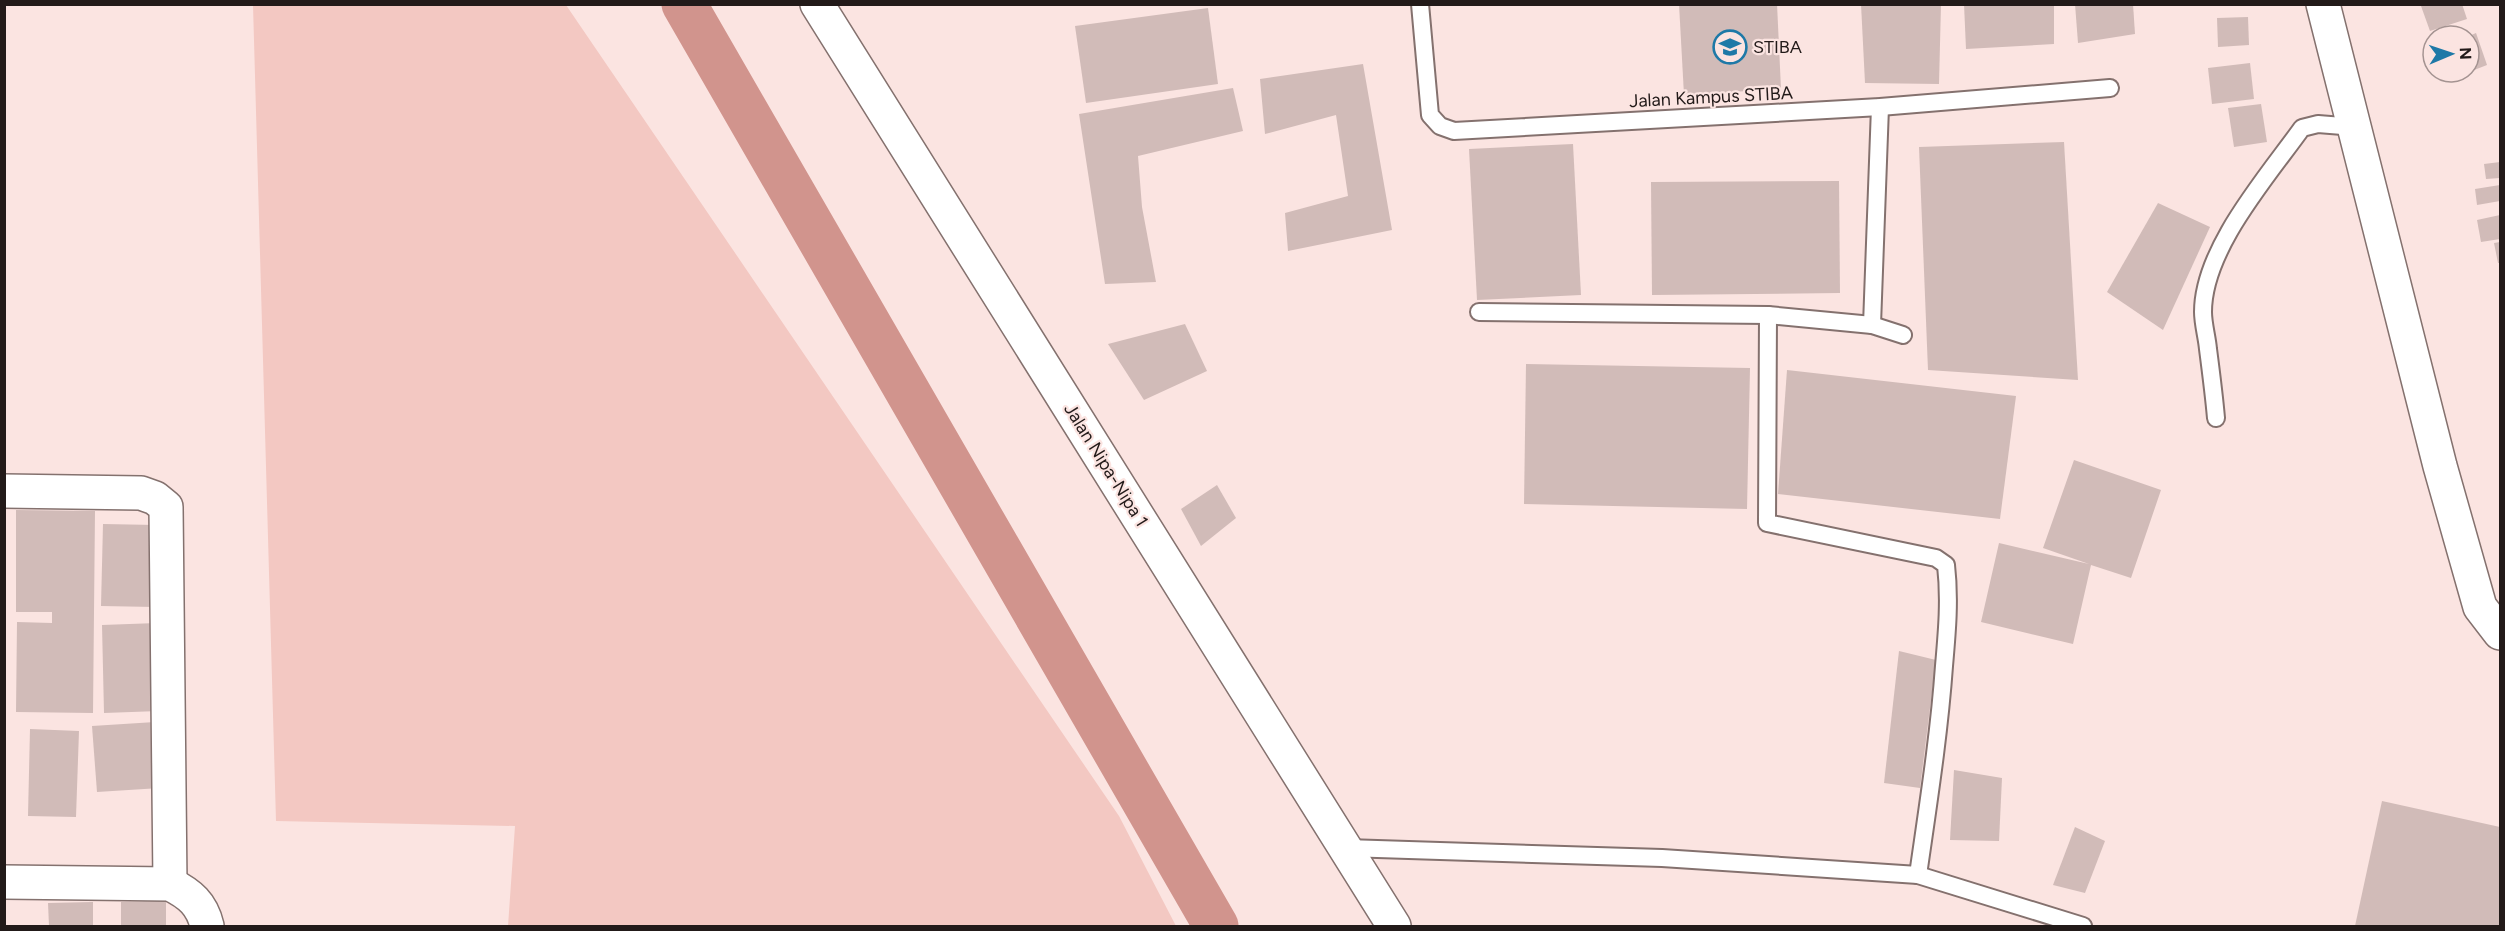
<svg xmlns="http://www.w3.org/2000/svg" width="2505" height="931" font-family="Figtree,sans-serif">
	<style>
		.green { fill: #f3c8c2 }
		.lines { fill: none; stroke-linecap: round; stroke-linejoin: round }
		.canal { stroke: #d1948d; stroke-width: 45 }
		.building { fill: #d1bbb8 }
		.lane-casing { stroke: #84716e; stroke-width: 20 }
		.street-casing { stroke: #84716e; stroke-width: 36 }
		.secondary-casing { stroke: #84716e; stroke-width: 36 }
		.lane { stroke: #fff; stroke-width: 16 }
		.street { stroke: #fff; stroke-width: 33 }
		.secondary { stroke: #fff; stroke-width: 33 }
		.labels { text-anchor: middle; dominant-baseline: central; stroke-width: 4.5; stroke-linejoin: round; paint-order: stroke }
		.poi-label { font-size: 18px; fill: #221a19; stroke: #fbe4e1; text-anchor: start }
		.street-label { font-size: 18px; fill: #221a19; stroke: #fbe4e1 }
	</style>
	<rect width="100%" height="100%" fill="#fbe4e1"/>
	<polygon class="green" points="566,5 1119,816 1176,926 508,926 515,826 276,821 253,5"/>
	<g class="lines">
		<polyline class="canal" points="684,4 1216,926"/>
	</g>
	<g class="building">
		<polygon points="1679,4 1777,4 1781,89 1684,95"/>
		<polygon points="1861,4 1941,4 1939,84 1865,83"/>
		<polygon points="1964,4 2054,4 2054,44 1966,49"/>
		<polygon points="2075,4 2133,4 2135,34 2078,43"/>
		<polygon points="2427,4 2462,4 2467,19 2430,31 2421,6"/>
		<polygon points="1208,8 1218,84 1086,103 1075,26"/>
		<polygon points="2248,17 2249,45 2218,47 2217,18"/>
		<polygon points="2476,33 2487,65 2469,72 2469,36"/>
		<polygon points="2250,63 2254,99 2212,104 2208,68"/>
		<polygon points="1363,64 1392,230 1288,251 1285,213 1348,196 1336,115 1265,134 1260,79"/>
		<polygon points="2444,72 2468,72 2447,80"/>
		<polygon points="1233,88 1243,131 1138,156 1142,207 1156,282 1105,284 1079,114"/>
		<polygon points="2261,104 2267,142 2234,147 2228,108"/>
		<polygon points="2064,142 2078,380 1928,370 1919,147"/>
		<polygon points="1573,144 1581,295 1477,300 1469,149"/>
		<polygon points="2500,162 2500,178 2486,179 2484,164"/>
		<polygon points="1839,181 1840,293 1652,295 1651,182"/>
		<polygon points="2500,185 2500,201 2477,205 2475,189"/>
		<polygon points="2158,203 2210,227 2163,330 2107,292"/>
		<polygon points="2500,215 2500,239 2481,242 2477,220"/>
		<polygon points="2500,242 2500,263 2498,263 2494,243"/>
		<polygon points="1185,324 1207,371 1144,400 1108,344"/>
		<polygon points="1526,364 1750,368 1747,509 1524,504"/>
		<polygon points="1787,370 2016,396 2000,519 1778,494"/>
		<polygon points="2074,460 2161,490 2131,578 2091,565 2073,644 1981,622 1999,543 2089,564 2043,548"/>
		<polygon points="1217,485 1236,518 1201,546 1181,509"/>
		<polygon points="16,510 95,511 93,713 16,712 17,622 52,623 52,612 16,612"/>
		<polygon points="103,524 156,525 155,607 101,606"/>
		<polygon points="157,623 159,711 104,713 102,625"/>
		<polygon points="1899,651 1936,660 1920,788 1884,783"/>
		<polygon points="155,722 160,788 97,792 92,726"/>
		<polygon points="30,729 79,731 76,817 28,816"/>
		<polygon points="1954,770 2002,778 1999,841 1950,840"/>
		<polygon points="2382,801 2500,827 2500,926 2355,926"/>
		<polygon points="2075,827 2105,841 2085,893 2053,885"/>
		<polygon points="166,901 166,926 121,926 121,902"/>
		<polygon points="93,902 93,926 49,926 48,903"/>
	</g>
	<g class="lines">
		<defs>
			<g id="lane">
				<polyline points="1420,4 1430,115 1440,126 1454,131 1880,107 2110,88"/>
				<polyline points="1479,312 1768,315 1872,325 1903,335"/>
				<path d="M 1768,315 L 1767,523 L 1936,558 L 1946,565 C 1950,599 1947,632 1944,666 C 1939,736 1928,805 1918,875"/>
				<polyline points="1872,325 1880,107"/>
				<path d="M 2216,418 C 2214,395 2211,372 2208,349 C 2207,337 2203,324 2203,312 C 2203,249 2267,177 2302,128 L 2318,124 L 2355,127"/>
				<polyline points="1346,848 1662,858 1918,875 2083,926"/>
			</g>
			<g id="street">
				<polyline points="2323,4 2440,466 2480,607 2500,633"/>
				<polyline points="4,491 141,493 155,498 166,507 170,884"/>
				<path d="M 4,882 L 170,884 C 190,894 202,904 207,926"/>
			</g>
			<polyline id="secondary" points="817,4 1394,926"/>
		</defs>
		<use href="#lane" class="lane-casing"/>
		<use href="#street" class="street-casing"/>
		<use href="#secondary" class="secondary-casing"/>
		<use href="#lane" class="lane"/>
		<use href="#street" class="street"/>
		<use href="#secondary" class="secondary"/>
	</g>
	<defs>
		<symbol id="university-ring" viewBox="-11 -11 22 22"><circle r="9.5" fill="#fbe4e1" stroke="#1e79a7" stroke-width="1.5"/><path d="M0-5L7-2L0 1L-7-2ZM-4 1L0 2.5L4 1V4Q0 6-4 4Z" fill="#1e79a7"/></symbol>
	</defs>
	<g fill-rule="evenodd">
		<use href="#university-ring" x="1711" y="28" width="38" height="38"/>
	</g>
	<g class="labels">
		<g class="poi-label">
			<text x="1753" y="47">STIBA</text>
		</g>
		<g class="street-label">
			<text transform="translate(1711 97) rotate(-3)">Jalan Kampus STIBA</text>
			<text transform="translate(1106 465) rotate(58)">Jalan Nipa-Nipa 1</text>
		</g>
	</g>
	<rect width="2505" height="931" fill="none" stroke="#221a19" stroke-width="12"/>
	<g transform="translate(2451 54) rotate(88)"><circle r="28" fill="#fbe4e1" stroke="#a49391" stroke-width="1.5"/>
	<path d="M0-4.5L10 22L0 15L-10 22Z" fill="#1e79a7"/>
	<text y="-9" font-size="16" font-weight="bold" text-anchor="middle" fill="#221a19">N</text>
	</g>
</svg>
